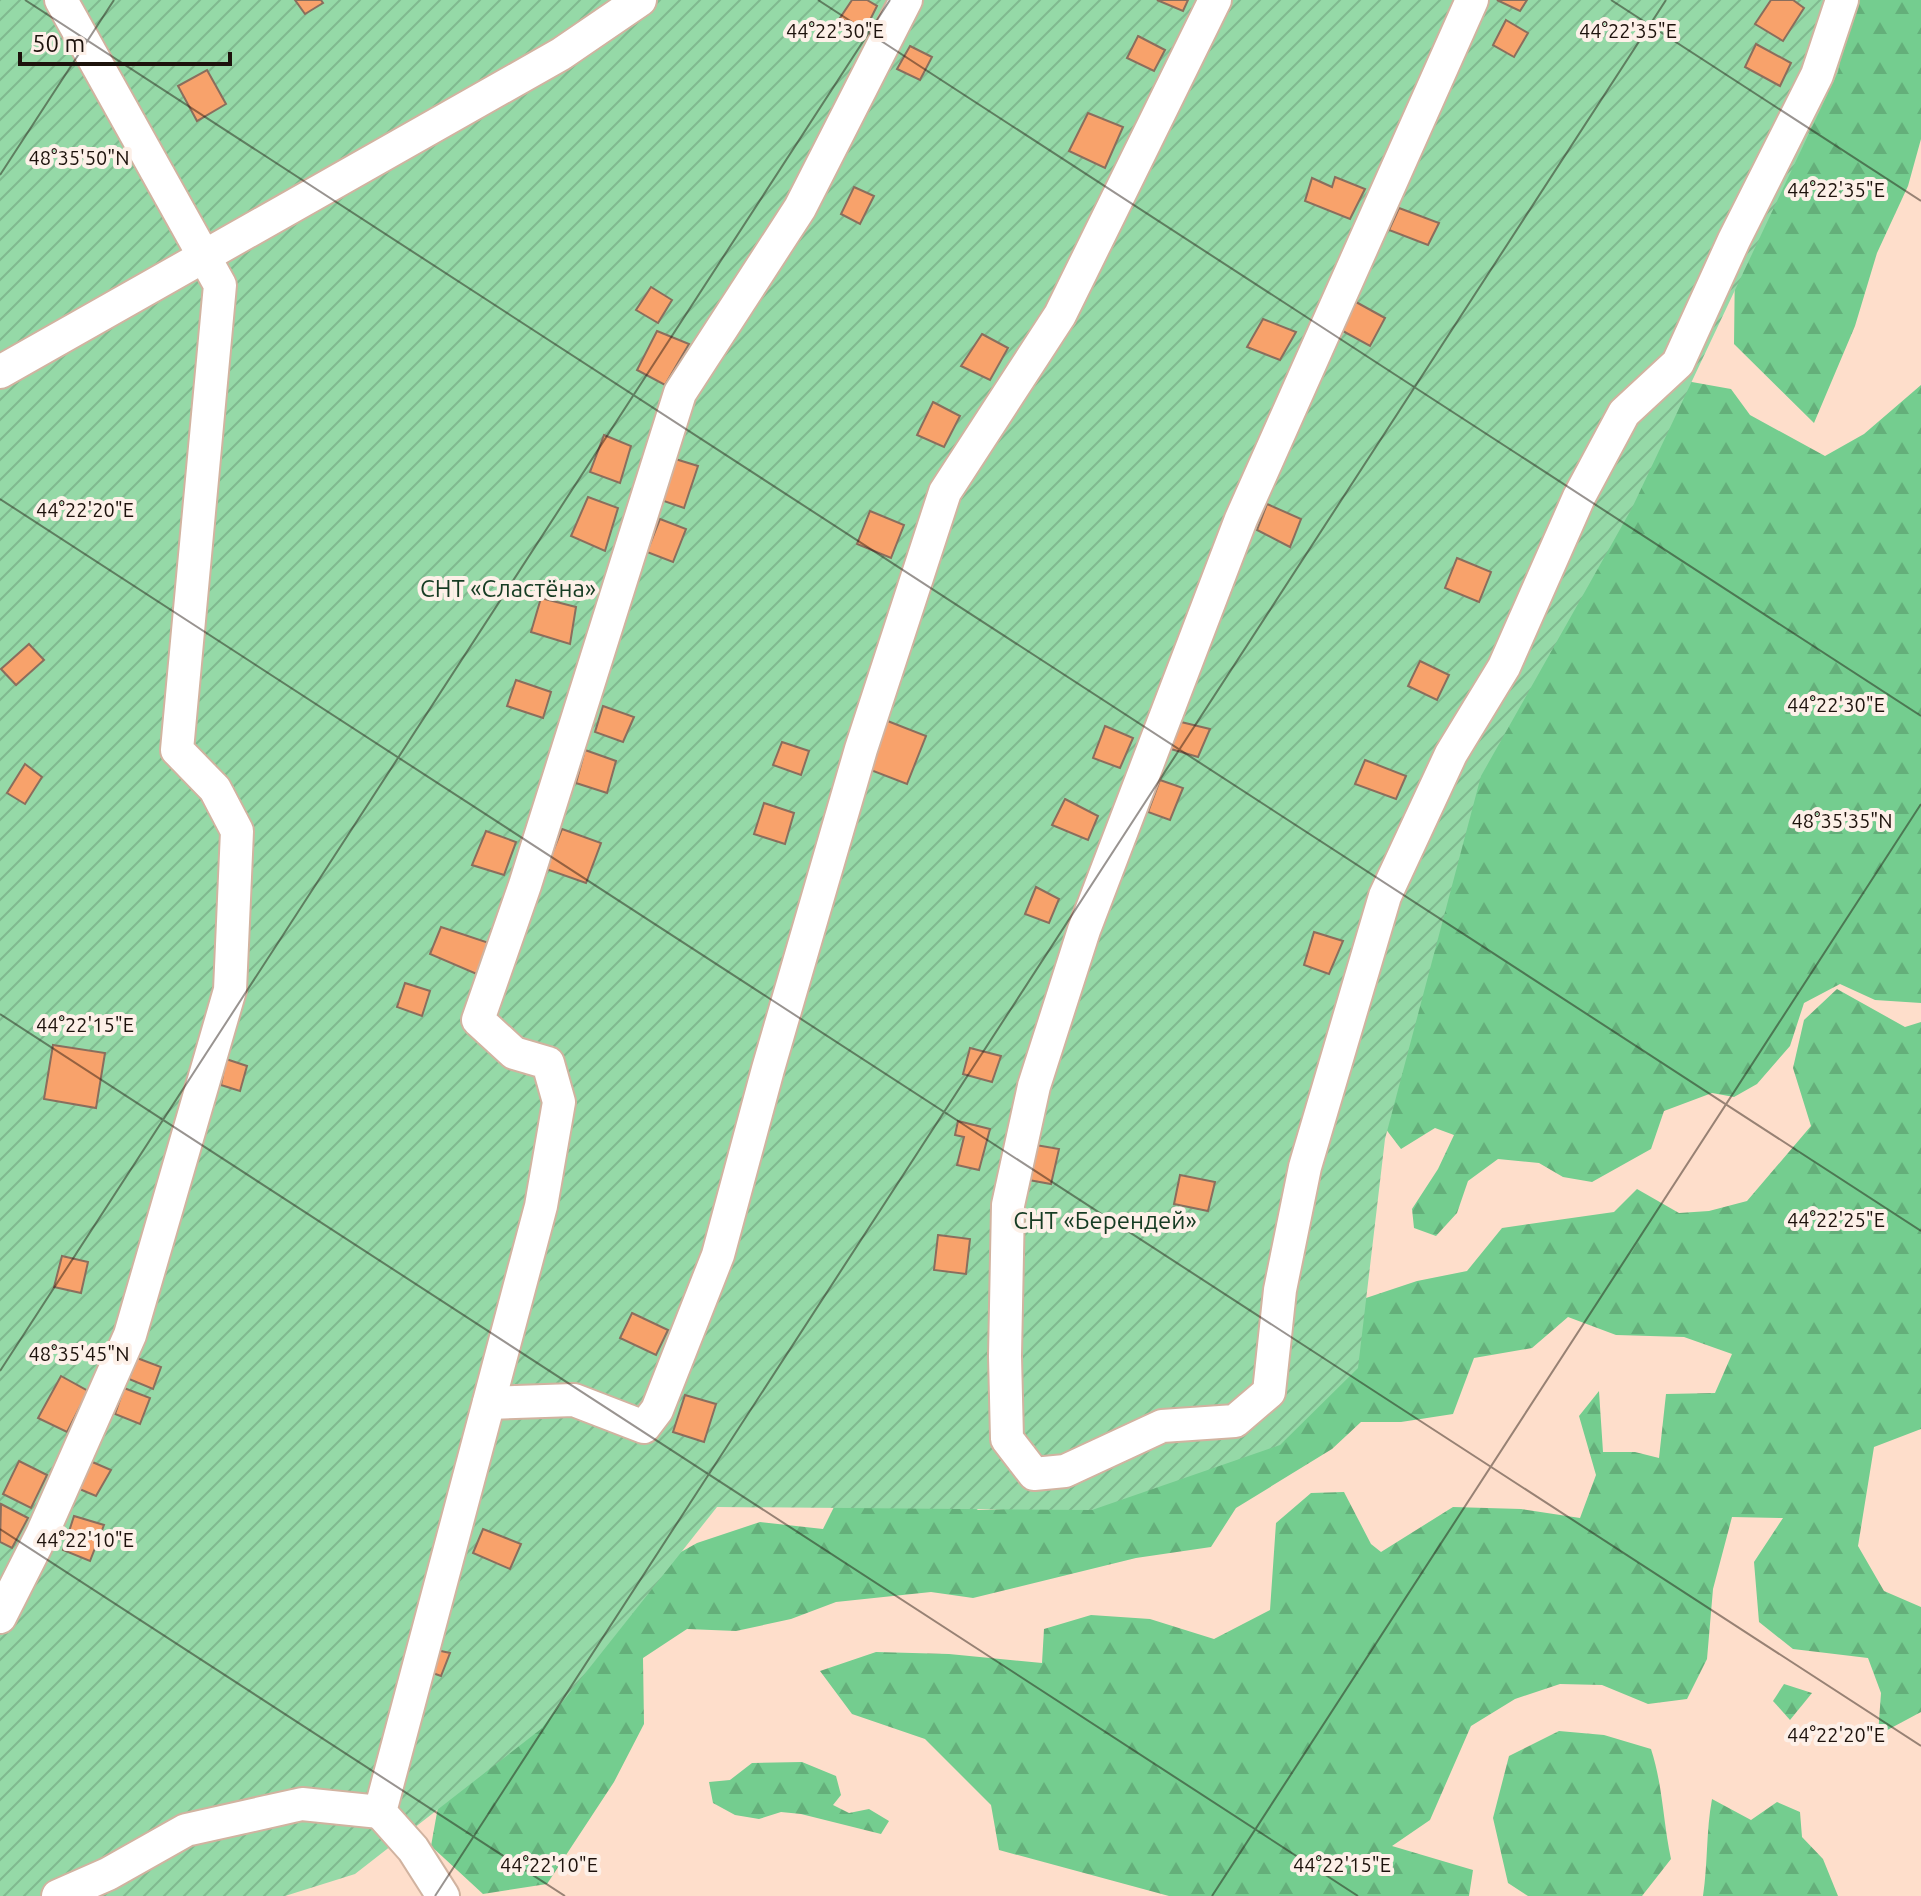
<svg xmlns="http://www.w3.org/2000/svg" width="1921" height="1896" font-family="Ubuntu,sans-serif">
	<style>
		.forest { fill: url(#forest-firs) }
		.garden { fill: url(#garden-furrows) }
		.building { fill: #f8a26b; stroke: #8a6e5d; stroke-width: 2 }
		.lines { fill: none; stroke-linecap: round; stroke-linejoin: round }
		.minor-casing { stroke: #d1b3a0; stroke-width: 36 }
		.minor { stroke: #fff; stroke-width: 32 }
		.ticks { fill: none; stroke: #1d120c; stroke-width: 2; stroke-opacity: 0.45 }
		.labels { text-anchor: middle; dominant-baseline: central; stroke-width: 8; stroke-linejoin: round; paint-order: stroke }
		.park-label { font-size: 24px; fill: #163c23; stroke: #fdf0e8 }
		.ticks-label { font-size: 20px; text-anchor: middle; fill: #1d120c; stroke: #fdf0e8; stroke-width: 8; stroke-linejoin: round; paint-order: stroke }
	</style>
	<defs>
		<pattern id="forest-firs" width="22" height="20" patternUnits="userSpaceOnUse" patternTransform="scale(2)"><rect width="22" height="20" fill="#74cd8f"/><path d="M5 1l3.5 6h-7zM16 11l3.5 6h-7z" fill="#64af7a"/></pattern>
		<pattern id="garden-furrows" width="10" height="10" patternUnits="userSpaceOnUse" patternTransform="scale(2)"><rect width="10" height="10" fill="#95d9a7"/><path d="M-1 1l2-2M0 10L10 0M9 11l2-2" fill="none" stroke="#80b98f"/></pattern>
	</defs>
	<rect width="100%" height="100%" fill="#fedecb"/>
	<g class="forest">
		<polygon points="1831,0 1921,0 1921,139 1908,186 1877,253 1855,326 1814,423 1734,344 1735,261"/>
		<polygon points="1675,379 1731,389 1750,415 1825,456 1864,434 1921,385 1921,1003 1875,1000 1840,984 1804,1003 1790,1046 1757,1084 1734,1097 1712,1093 1664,1111 1651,1149 1592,1182 1563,1177 1539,1163 1498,1159 1468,1181 1457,1213 1436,1236 1414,1228 1412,1209 1438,1169 1454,1135 1435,1128 1401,1149 1359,1094 1352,1034"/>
		<polygon points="1837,989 1905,1027 1921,1022 1921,1429 1874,1447 1858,1546 1884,1591 1921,1607 1921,1712 1878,1735 1881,1693 1868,1658 1793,1649 1759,1622 1754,1562 1783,1518 1732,1517 1713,1589 1707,1659 1687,1699 1648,1704 1602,1685 1560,1684 1515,1699 1471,1726 1430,1820 1392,1846 1473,1870 1469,1896 1169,1896 999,1850 991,1805 925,1739 852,1714 820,1671 876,1652 949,1654 1042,1663 1044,1629 1091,1615 1150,1619 1214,1639 1270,1610 1276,1523 1311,1493 1344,1492 1371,1544 1381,1552 1453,1507 1521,1509 1580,1518 1596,1475 1579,1416 1599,1391 1603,1452 1635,1452 1659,1458 1666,1394 1715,1393 1732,1354 1684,1337 1616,1335 1568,1317 1532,1348 1474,1358 1453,1414 1401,1422 1361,1422 1332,1449 1236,1508 1211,1547 1136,1558 973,1598 931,1592 836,1602 791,1619 736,1631 687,1629 643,1658 644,1724 614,1782 547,1884 483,1894 431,1846 441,1790 672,1557 697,1543 760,1522 823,1529 841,1493 945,1488 978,1510 1036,1508 1327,1311 1417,1281 1467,1271 1502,1228 1614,1212 1637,1189 1679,1213 1709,1211 1747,1201 1811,1126 1793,1068 1804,1020"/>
		<polygon points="1784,1684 1812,1693 1790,1720 1773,1701"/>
		<path d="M 1559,1731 L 1604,1735 L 1651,1749 C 1663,1786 1663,1822 1671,1859 L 1642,1896 L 1528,1896 L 1508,1883 L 1493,1818 L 1509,1756 Z"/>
		<polygon points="802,1762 836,1776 841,1795 833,1805 849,1813 869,1809 889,1821 881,1834 801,1814 781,1812 759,1819 735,1815 713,1803 709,1782 730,1780 752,1763"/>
		<path d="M 1712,1799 L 1751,1820 L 1777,1802 L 1800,1812 L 1802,1837 L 1823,1859 L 1838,1896 L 1703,1896 C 1708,1863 1706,1831 1712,1799 Z"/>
	</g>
	<polygon class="garden" points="0,0 1852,0 1838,72 1632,508 1481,776 1385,1139 1358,1368 1280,1445 1092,1510 717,1507 541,1729 355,1874 285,1896 0,1896"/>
	<g class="building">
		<polygon points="295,0 321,0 323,3 305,14"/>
		<polygon points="852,0 867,0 877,6 864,32 840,18"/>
		<polygon points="1157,0 1188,0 1183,11"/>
		<polygon points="1497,0 1527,0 1520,11"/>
		<polygon points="1771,0 1793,0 1804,8 1783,41 1755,24"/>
		<polygon points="1506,20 1528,33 1514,57 1493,45"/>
		<polygon points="1138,36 1165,50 1154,71 1127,58"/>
		<polygon points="1756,44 1791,63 1780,86 1745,67"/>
		<polygon points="910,46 932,57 920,80 897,69"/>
		<polygon points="207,70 226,104 197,121 178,86"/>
		<polygon points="1088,113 1123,127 1105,168 1069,151"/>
		<polygon points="1335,177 1365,189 1350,219 1305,201 1312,178 1332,187"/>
		<polygon points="854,187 874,196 860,224 841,214"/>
		<polygon points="1399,208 1439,223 1428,245 1389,230"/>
		<polygon points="651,287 672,300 658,323 636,310"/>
		<polygon points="1356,302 1385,318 1370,346 1341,330"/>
		<polygon points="1263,319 1296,332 1280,360 1247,347"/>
		<polygon points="657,331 689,344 665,385 637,370"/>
		<polygon points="982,334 1008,348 990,380 961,366"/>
		<polygon points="933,402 960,416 944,447 917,435"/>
		<polygon points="604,435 631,446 620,483 590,472"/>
		<polygon points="672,458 698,466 684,508 658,499"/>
		<polygon points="588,497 618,508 605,551 571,536"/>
		<polygon points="1267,504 1301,519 1290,547 1257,530"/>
		<polygon points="870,511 904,525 891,558 857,544"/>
		<polygon points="660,519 686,529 673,562 647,552"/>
		<polygon points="1457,558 1491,572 1479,602 1445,588"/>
		<polygon points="541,598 576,607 570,644 531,632"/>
		<polygon points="29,644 44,660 16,685 1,669"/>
		<polygon points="1420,661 1449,675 1437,700 1408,686"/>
		<polygon points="516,680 551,692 543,718 507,706"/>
		<polygon points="603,706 634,717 623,742 595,732"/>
		<polygon points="885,720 926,736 907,784 868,769"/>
		<polygon points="1181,722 1210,729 1198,757 1171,749"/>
		<polygon points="1105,726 1133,738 1120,768 1093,758"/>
		<polygon points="782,742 809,751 801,775 773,765"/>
		<polygon points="585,750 616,761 607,793 576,783"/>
		<polygon points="1365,760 1406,776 1396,799 1355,784"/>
		<polygon points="25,764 42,777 25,804 7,793"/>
		<polygon points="1160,780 1183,788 1170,820 1148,812"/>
		<polygon points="1065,799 1098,816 1088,840 1052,825"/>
		<polygon points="764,803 794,813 785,844 754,834"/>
		<polygon points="562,829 601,843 586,883 546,869"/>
		<polygon points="486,831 516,842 504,875 472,865"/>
		<polygon points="1036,887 1059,899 1049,923 1025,914"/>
		<polygon points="441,927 492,944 479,975 430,954"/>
		<polygon points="1314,932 1343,941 1329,974 1304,965"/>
		<polygon points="405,983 430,991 422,1016 397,1007"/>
		<polygon points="53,1045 105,1053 96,1108 44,1099"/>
		<polygon points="970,1048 1001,1056 992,1082 963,1074"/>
		<polygon points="226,1059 247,1066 240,1091 221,1085"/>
		<polygon points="958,1121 990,1129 979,1170 957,1165 964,1137 955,1135"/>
		<polygon points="1030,1144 1059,1149 1051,1184 1023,1179"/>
		<polygon points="1180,1175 1215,1182 1208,1211 1174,1204"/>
		<polygon points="938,1235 970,1239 966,1274 934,1270"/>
		<polygon points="62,1256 88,1262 81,1293 54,1287"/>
		<polygon points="632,1313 668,1330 656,1355 620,1338"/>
		<polygon points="137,1358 161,1367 153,1389 129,1379"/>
		<polygon points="61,1376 88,1391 67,1432 38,1418"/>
		<polygon points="124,1388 150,1398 140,1424 115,1414"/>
		<polygon points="685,1395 716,1404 704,1442 673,1432"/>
		<polygon points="19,1461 47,1475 31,1508 3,1494"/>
		<polygon points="90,1461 111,1470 96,1496 77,1488"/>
		<polygon points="1,1504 28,1518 12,1548 0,1542"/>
		<polygon points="74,1516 104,1525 90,1561 63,1550"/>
		<polygon points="483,1529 521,1544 510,1569 473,1553"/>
		<polygon points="432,1649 450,1653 441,1676 427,1671"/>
	</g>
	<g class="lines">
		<defs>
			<g id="minor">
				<polyline points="1472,0 1241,519 1084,930 1034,1086 1008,1205 1005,1356 1007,1439 1034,1474 1065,1471 1162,1426 1235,1421 1269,1392 1280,1290 1305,1167 1385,896 1451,754 1504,667 1579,497 1624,413 1678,363 1734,240 1817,75 1842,0"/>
				<polyline points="0,372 561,54 640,0"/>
				<polyline points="489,1403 574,1400 644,1427 657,1410 718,1255 768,1069 861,749 945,492 1060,315 1215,0"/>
				<polyline points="0,1617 42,1534 130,1335 230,990 237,831 215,789 177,750 220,285 61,0"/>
				<polyline points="58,1896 108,1874 186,1830 302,1804 380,1812"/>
				<polyline points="443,1896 413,1849 380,1812 541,1206 559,1102 548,1063 514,1053 478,1020 525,885 680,393 800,208 906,0"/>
			</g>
		</defs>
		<use href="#minor" class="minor-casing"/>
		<use href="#minor" class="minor"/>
	</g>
	<path class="ticks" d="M 25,0 L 1921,1231M 818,0 L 1921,716M 1611,0 L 1921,201M 0,175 L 114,0M 0,499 L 1921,1746M 0,1014 L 1358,1896M 0,1371 L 890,0M 0,1529 L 565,1896M 435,1896 L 1666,0M 1212,1896 L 1921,804"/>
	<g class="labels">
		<g class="park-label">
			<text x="508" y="588">СНТ «Сластёна»</text>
			<text x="1105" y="1220">СНТ «Берендей»</text>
		</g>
	</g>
	<g class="ticks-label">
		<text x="1628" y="38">44°22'35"E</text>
		<text x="835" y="38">44°22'30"E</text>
		<text x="79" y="165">48°35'50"N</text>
		<text x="1836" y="197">44°22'35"E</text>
		<text x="85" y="517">44°22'20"E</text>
		<text x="1836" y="712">44°22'30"E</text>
		<text x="1842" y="828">48°35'35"N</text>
		<text x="85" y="1032">44°22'15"E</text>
		<text x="1836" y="1227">44°22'25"E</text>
		<text x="79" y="1361">48°35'45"N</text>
		<text x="85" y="1547">44°22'10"E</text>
		<text x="1836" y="1742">44°22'20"E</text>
		<text x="549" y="1872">44°22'10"E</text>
		<text x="1342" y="1872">44°22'15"E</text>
	</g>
	<path d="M20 52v12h210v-12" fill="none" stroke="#1d120c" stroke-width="4"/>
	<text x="32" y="52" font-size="24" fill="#1d120c" stroke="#fdf0e8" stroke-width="6" paint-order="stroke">50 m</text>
</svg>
